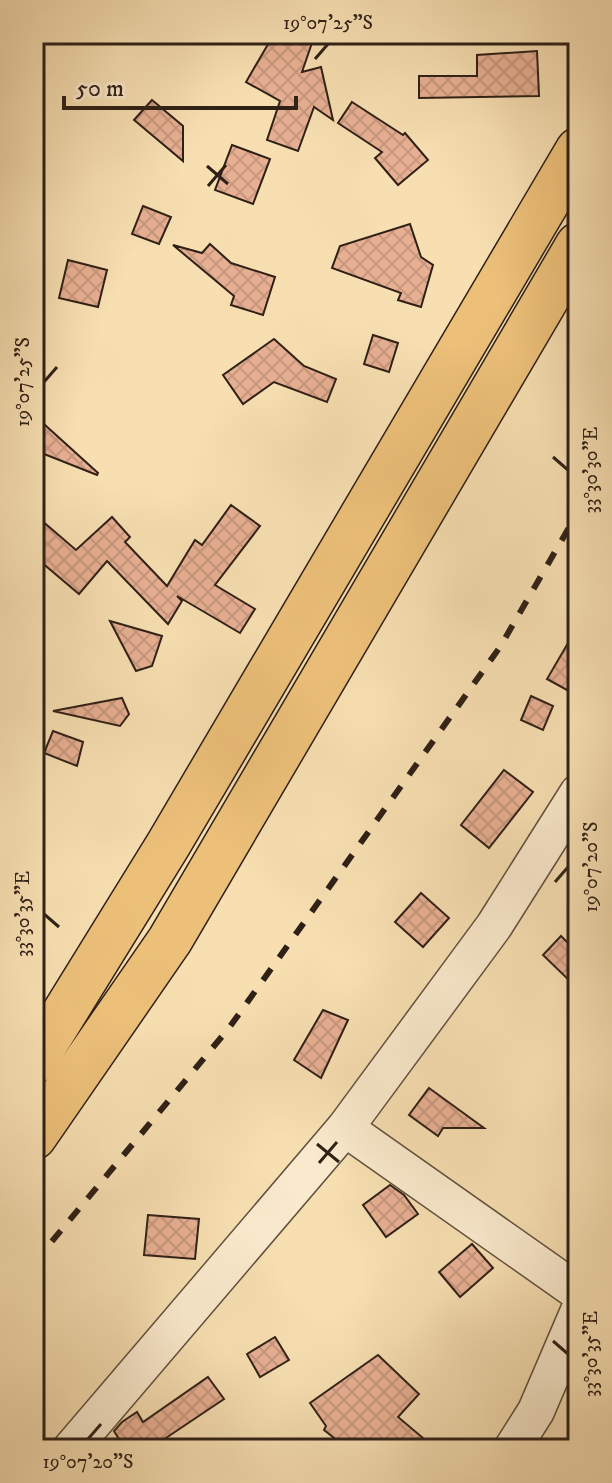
<svg xmlns="http://www.w3.org/2000/svg" width="612" height="1483" font-family="'IM FELL DW Pica',serif">
	<style>
		.building { fill: url(#building-cross-hatch); stroke: #2f2016; stroke-width: 2 }
		.lines { fill: none; stroke-linecap: round; stroke-linejoin: round }
		.minor-casing { stroke: #61503d; stroke-width: 39 }
		.trunk-casing { stroke: #2f2016; stroke-width: 47 }
		.minor { stroke: #faeacd; stroke-width: 36 }
		.trunk { stroke: #ecc079; stroke-width: 44 }
		.rail { stroke: #2f2016; stroke-width: 6; stroke-dasharray: 14 14; stroke-linecap: butt }
		.ticks { fill: none; stroke: #2f2016; stroke-width: 3 }
		.neatline { fill: none; stroke: #2f2016; stroke-width: 3 }
		.ticks-label { font-size: 20px; text-anchor: middle; fill: #2f2016 }
	</style>
	<defs>
		<pattern id="building-cross-hatch" width="8" height="8" patternUnits="userSpaceOnUse" patternTransform="scale(2)"><rect width="8" height="8" fill="#e8b093"/><path d="M0 0l8 8M0 8l8-8" fill="none" stroke="#c7977e"/></pattern>
	</defs>
	<rect width="100%" height="100%" fill="#f7dfb2"/>
	<filter id="stains"><feTurbulence type="fractalNoise" baseFrequency=".0025" numOctaves="4"/><feColorMatrix values="0 0 0 0 .2 0 0 0 0 .09 0 0 0 0 .02 0 0 0 .5 -.17"/></filter>
	<radialGradient id="worn" r=".72"><stop offset=".6" stop-color="#630" stop-opacity="0"/><stop offset="1" stop-color="#630" stop-opacity=".3"/></radialGradient>
	<g class="building">
		<polygon points="274,34 315,34 302,72 321,67 333,120 314,107 298,151 267,140 280,101 246,82"/>
		<polygon points="537,51 539,96 419,98 419,76 477,76 477,55"/>
		<polygon points="152,100 183,126 183,161 134,120"/>
		<polygon points="352,102 403,135 405,133 428,160 398,185 375,158 382,152 338,123"/>
		<polygon points="232,145 270,159 253,204 215,190"/>
		<polygon points="143,206 171,217 159,244 132,234"/>
		<polygon points="410,224 421,257 433,265 421,307 398,300 401,293 332,268 340,246"/>
		<polygon points="210,244 231,263 275,277 263,315 231,305 234,296 173,245 202,253"/>
		<polygon points="68,260 107,270 98,307 59,298"/>
		<polygon points="373,335 398,343 389,372 364,364"/>
		<polygon points="274,339 304,366 336,379 327,402 274,382 243,404 223,375"/>
		<polygon points="34,415 98,473 97,475 34,450"/>
		<polygon points="231,505 260,526 215,585 255,609 240,633 177,596 182,601 168,624 107,561 79,594 34,556 34,514 76,550 112,517 130,537 125,542 167,586 195,540 202,545"/>
		<polygon points="110,621 162,636 152,666 136,671"/>
		<polygon points="578,626 578,696 547,679"/>
		<polygon points="531,696 553,706 543,730 521,720"/>
		<polygon points="122,698 129,714 120,726 53,711"/>
		<polygon points="53,731 83,742 77,766 44,753"/>
		<polygon points="504,770 533,792 489,848 461,825"/>
		<polygon points="421,893 449,918 423,947 395,922"/>
		<polygon points="561,936 578,953 578,989 543,955"/>
		<polygon points="323,1010 348,1020 321,1078 294,1060"/>
		<polygon points="429,1088 484,1128 443,1128 438,1136 409,1115"/>
		<polygon points="390,1185 404,1195 418,1214 386,1237 363,1205"/>
		<polygon points="148,1215 199,1219 195,1259 144,1255"/>
		<polygon points="472,1244 493,1268 460,1297 439,1272"/>
		<polygon points="275,1337 289,1360 260,1377 247,1354"/>
		<polygon points="378,1355 419,1394 398,1417 436,1449 348,1449 324,1430 326,1426 310,1403"/>
		<polygon points="208,1377 224,1399 157,1444 160,1449 104,1449 119,1439 114,1431 122,1422 137,1412 143,1422"/>
	</g>
	<g class="lines">
		<defs>
			<g id="minor">
				<polyline points="345,1128 578,1292"/>
				<polyline points="71,1449 345,1128 494,926 578,793"/>
				<polyline points="512,1449 536,1411 578,1313"/>
			</g>
			<g id="trunk">
				<polyline points="34,1062 168,845 578,150"/>
				<polyline points="34,1137 170,940 578,245"/>
			</g>
		</defs>
		<use href="#minor" class="minor-casing"/>
		<use href="#trunk" class="trunk-casing"/>
		<use href="#minor" class="minor"/>
		<use href="#trunk" class="trunk"/>
		<polyline class="rail" points="34,1263 229,1028 500,647 578,512"/>
	</g>
	<path class="ticks" d="M 315,59 L 328,44M 207,166 L 228,184M 208,186 L 226,165M 44,382 L 57,367M 553,457 L 568,470M 555,882 L 568,867M 44,914 L 59,927M 317,1144 L 339,1162M 319,1163 L 337,1142M 553,1341 L 568,1354M 88,1439 L 101,1424"/>
	<rect width="612" height="1483" fill="none" stroke="#f7dfb2" stroke-width="88"/>
	<path d="M64 96v12h232v-12" fill="none" stroke="#2f2016" stroke-width="4"/>
	<text x="76" y="96" font-size="24" fill="#2f2016" stroke="#faeacd" stroke-width="6" paint-order="stroke">50 m</text>
	<rect x="44" y="44" width="524" height="1395" class="neatline"/>
	<g class="ticks-label">
		<text x="328" y="29">19°07'25"S</text>
		<text transform="translate(22 382) rotate(-90)" y="7">19°07'25"S</text>
		<text transform="translate(590 470) rotate(-90)" y="7">33°30'30"E</text>
		<text transform="translate(590 867) rotate(-90)" y="7">19°07'20"S</text>
		<text transform="translate(22 914) rotate(-90)" y="7">33°30'35"E</text>
		<text transform="translate(590 1354) rotate(-90)" y="7">33°30'35"E</text>
		<text x="88" y="1468">19°07'20"S</text>
	</g>
	<rect width="100%" height="100%" filter="url(#stains)"/>
	<rect width="100%" height="100%" fill="url(#worn)"/>
</svg>
